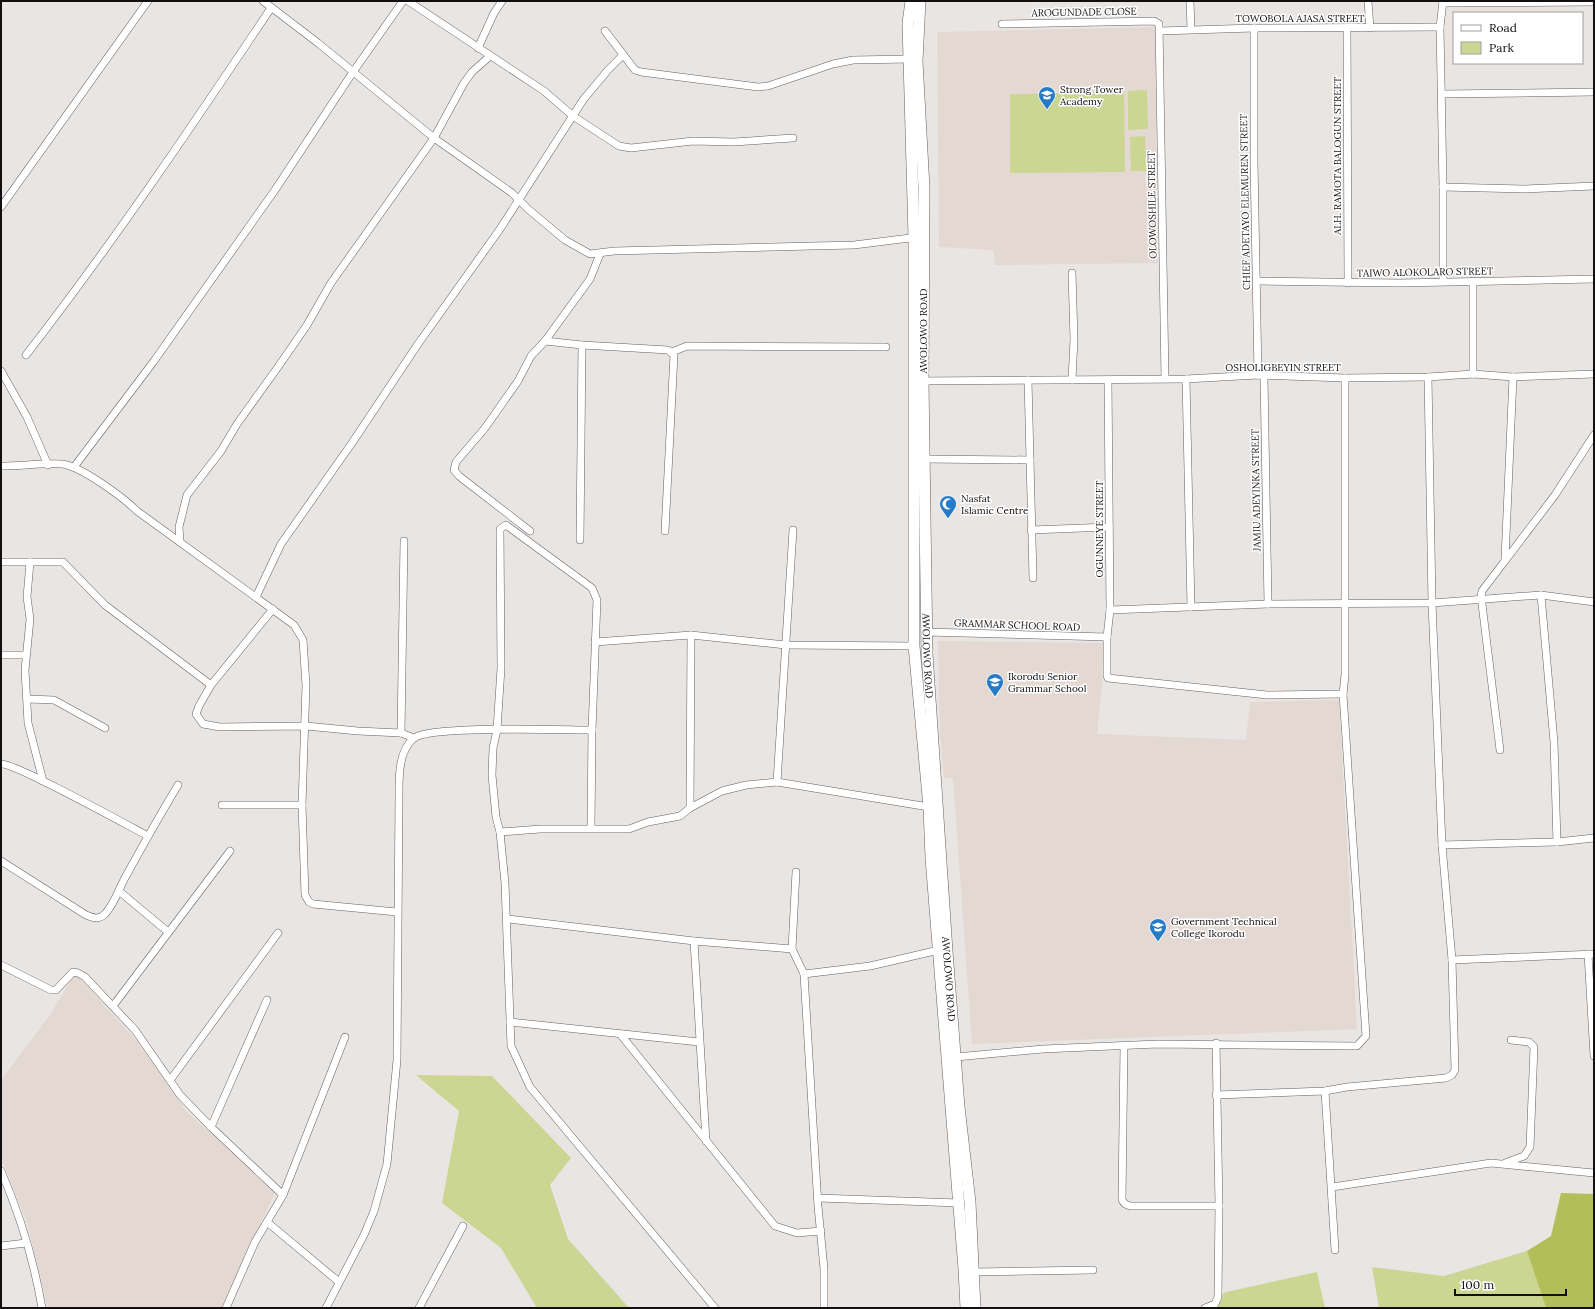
<svg xmlns="http://www.w3.org/2000/svg" width="1595" height="1309" font-family="Lora,serif">
	<style>
		.built { fill: #e3d8d2 }
		.green { fill: #ccd693 }
		.forest { fill: #b2bf58 }
		.lines { fill: none; stroke-linecap: round; stroke-linejoin: round }
		.street-casing { stroke: #64605e; stroke-width: 8 }
		.secondary-casing { stroke: #64605e; stroke-width: 12 }
		.street { stroke: #fff; stroke-width: 7 }
		.secondary { stroke: #fff; stroke-width: 11 }
		.labels { text-anchor: middle; dominant-baseline: central; stroke-width: 3; stroke-linejoin: round; paint-order: stroke }
		.street-label { font-size: 10px; fill: #110f0f; stroke: #fff }
		.poi-label { font-size: 10px; fill: #110f0f; stroke: #fff; text-anchor: start }
	</style>
	<rect width="100%" height="100%" fill="#e9e5e2"/>
	<g class="built">
		<polygon points="1155,27 1158,263 995,265 993,250 939,247 937,32"/>
		<polygon points="938,641 1103,643 1102,685 1097,734 1246,740 1250,702 1339,700 1357,1029 972,1044 953,778 944,778 940,735"/>
		<polygon points="74,975 83,982 136,1040 186,1111 275,1192 222,1308 48,1308 27,1223 1,1157 1,1080 50,1015"/>
	</g>
	<g class="green">
		<polygon points="1147,90 1148,129 1128,130 1128,91"/>
		<polygon points="1124,93 1125,172 1010,173 1010,94"/>
		<polygon points="1145,136 1146,171 1131,171 1130,137"/>
		<polygon points="416,1075 492,1076 571,1158 550,1185 568,1239 629,1308 537,1308 501,1248 442,1203 459,1111"/>
		<polygon points="1527,1251 1546,1308 1379,1308 1372,1267 1444,1276"/>
		<polygon points="1317,1272 1325,1308 1200,1308 1226,1292"/>
	</g>
	<polygon class="forest" points="1561,1193 1594,1194 1594,1308 1546,1308 1527,1251 1551,1236"/>
	<g class="lines">
		<defs>
			<g id="street">
				<polyline points="263,1 318,43 434,138 512,193 528,209 565,240 590,254 614,251 854,245 918,237"/>
				<polyline points="408,1 544,91 573,116 619,146 631,148 693,141 734,142 793,138"/>
				<polyline points="1190,1 1191,29"/>
				<polyline points="1368,1 1370,28"/>
				<polyline points="1443,3 1594,2"/>
				<polyline points="1002,24 1154,21 1159,24 1165,378"/>
				<polyline points="1254,28 1254,161 1258,375"/>
				<polyline points="1347,28 1348,283"/>
				<polyline points="605,31 635,70 641,72 758,87 768,86 833,64 853,60 909,59"/>
				<polyline points="1160,31 1254,28 1440,27"/>
				<polyline points="478,48 494,13 502,1"/>
				<polyline points="1442,94 1594,92"/>
				<polyline points="1443,187 1524,189 1594,186"/>
				<polyline points="1,207 148,1"/>
				<polyline points="1257,281 1399,283 1594,279"/>
				<polyline points="1443,281 1443,187 1440,27 1443,1"/>
				<polyline points="1473,281 1473,374"/>
				<polyline points="545,341 582,345 668,350 674,355 665,531"/>
				<polyline points="672,352 687,346 886,347"/>
				<path d="M 26,355 C 113,243 192,126 271,8"/>
				<polyline points="1,371 27,417 48,465"/>
				<polyline points="1264,377 1268,604"/>
				<polyline points="1186,379 1191,607"/>
				<polyline points="1028,380 1033,578"/>
				<polyline points="1072,380 1074,339 1072,273"/>
				<polyline points="1108,380 1110,610 1107,637 1107,676 1108,678 1267,695 1343,694"/>
				<polyline points="919,381 1186,379 1258,375 1345,378 1428,377 1473,374 1513,377 1594,374"/>
				<polyline points="925,459 1030,460"/>
				<path d="M 1,466 C 21,466 42,463 62,464 C 81,466 124,498 137,511 L 294,625 L 303,640 L 306,685 L 302,805 L 305,895 L 309,902 L 313,904 L 397,912"/>
				<polyline points="74,467 154,361 275,190 353,72 403,1"/>
				<polyline points="1031,530 1109,527"/>
				<polyline points="530,531 459,476 454,470 456,462 485,428 518,381 531,356 545,341 590,279 600,254"/>
				<polyline points="580,540 582,345"/>
				<polyline points="180,542 179,527 187,495 221,451 237,424 278,367 307,325 331,283 434,138 464,83 472,72 490,56"/>
				<polyline points="1505,559 1513,377"/>
				<polyline points="1,562 63,562 105,605 211,685"/>
				<polyline points="30,562 27,597 30,619 25,670 28,723 43,781"/>
				<polyline points="1541,595 1554,742 1557,842"/>
				<polyline points="256,597 281,544 352,443 418,344 500,229 583,100 608,70 623,55"/>
				<polyline points="273,609 211,685 199,706 196,714 203,724 220,727 306,726 358,731 401,733 414,738"/>
				<polyline points="1110,610 1268,604 1432,603 1541,595 1594,602"/>
				<polyline points="926,632 1107,637"/>
				<polyline points="595,642 691,635 786,645 914,646"/>
				<polyline points="1,655 26,655"/>
				<polyline points="28,699 54,700 105,728"/>
				<polyline points="401,733 404,541"/>
				<polyline points="1500,750 1481,596 1482,591 1555,495 1594,435"/>
				<path d="M 1,764 C 13,762 129,826 148,836"/>
				<polyline points="777,782 793,530"/>
				<polyline points="222,805 302,805"/>
				<polyline points="690,808 691,635"/>
				<polyline points="591,828 592,730 597,600 592,588 506,525 500,529 501,668 497,730 493,748 492,775 496,817 500,832 505,883 511,1046 530,1087 715,1308"/>
				<polyline points="500,832 540,829 629,829 648,822 680,816 690,808 722,791 746,785 777,782 929,807"/>
				<polyline points="1442,845 1557,842 1594,838"/>
				<path d="M 1,861 L 86,915 C 93,918 99,920 105,914 C 115,903 119,888 126,876 C 143,845 160,815 178,785"/>
				<polyline points="796,872 792,949 804,974 818,1206 824,1269 824,1308"/>
				<polyline points="119,891 168,932"/>
				<polyline points="508,919 694,941 792,949"/>
				<polyline points="694,941 706,1141"/>
				<polyline points="1588,954 1594,1056"/>
				<polyline points="1452,960 1594,954"/>
				<polyline points="1,965 51,990 56,990 73,972 78,973 85,977 135,1030 180,1095 211,1127 283,1195"/>
				<polyline points="804,974 870,966 939,950"/>
				<polyline points="113,1006 230,851"/>
				<polyline points="510,1022 699,1042"/>
				<polyline points="621,1035 775,1226 797,1233 821,1231"/>
				<polyline points="1124,1046 1122,1200 1125,1204 1130,1206 1219,1206"/>
				<polyline points="956,1057 1043,1049 1158,1044 1357,1046 1366,1036 1343,694 1345,675 1345,378"/>
				<polyline points="171,1079 278,933"/>
				<polyline points="1325,1091 1335,1250"/>
				<polyline points="1216,1095 1325,1091 1347,1087 1446,1078 1452,1075 1455,1070 1452,960 1442,845 1432,603 1428,377"/>
				<polyline points="211,1127 267,1000"/>
				<polyline points="1505,1163 1524,1156 1530,1147 1534,1047 1529,1042 1511,1040"/>
				<path d="M 1,1171 C 20,1215 34,1261 42,1308"/>
				<polyline points="1332,1187 1491,1163 1594,1173"/>
				<polyline points="818,1198 959,1203"/>
				<polyline points="267,1222 339,1282"/>
				<polyline points="1,1246 26,1243"/>
				<polyline points="975,1272 1093,1270"/>
				<polyline points="226,1308 255,1242 283,1195 345,1037"/>
				<path d="M 326,1308 L 364,1235 L 374,1211 L 387,1164 L 397,1060 L 399,796 C 399,778 398,751 414,738 C 431,725 563,730 592,730"/>
				<polyline points="419,1308 463,1226"/>
				<polyline points="1205,1308 1215,1304 1218,1297 1219,1206 1216,1043"/>
			</g>
			<g id="secondary">
				<polyline points="911,1 908,23 914,237 914,646 929,807 931,858 964,1269 966,1308"/>
				<path id="s1" d="M 920,1 L 917,61 L 924,188 L 923,381 L 927,654 L 947,951 L 959,1107 L 970,1202 L 975,1308"/>
			</g>
		</defs>
		<use href="#street" class="street-casing"/>
		<use href="#secondary" class="secondary-casing"/>
		<use href="#street" class="street"/>
		<use href="#secondary" class="secondary"/>
	</g>
	<defs>
		<symbol id="school-pin" viewBox="-11 -11 22 30"><path d="M0 17L-7.5 6A9.5 9.5 0 1 1 7.5 6Z" fill="#267bc9" stroke="#fff"/><path d="M0-5L7-2L0 1L-7-2ZM-4 1L0 2.5L4 1V4Q0 6-4 4Z" fill="#fff"/></symbol>
		<symbol id="mosque-pin" viewBox="-11 -11 22 30"><path d="M0 17L-7.5 6A9.5 9.5 0 1 1 7.5 6Z" fill="#267bc9" stroke="#fff"/><path d="M3.5-4.9A6 6 0 1 0 3.5 4.9A5 5 0 1 1 3.5-4.9Z" fill="#fff"/></symbol>
	</defs>
	<g fill-rule="evenodd">
		<use href="#school-pin" x="1037" y="85" width="20" height="27"/>
		<use href="#mosque-pin" x="938" y="494" width="20" height="27"/>
		<use href="#school-pin" x="985" y="672" width="20" height="27"/>
		<use href="#school-pin" x="1148" y="917" width="20" height="27"/>
	</g>
	<g class="labels">
		<g class="street-label">
			<text transform="translate(1084 12) rotate(-1)">AROGUNDADE CLOSE</text>
			<text x="1300" y="18">TOWOBOLA AJASA STREET</text>
			<text transform="translate(1337 156) rotate(-90)">ALH. RAMOTA BALOGUN STREET</text>
			<text transform="translate(1245 202) rotate(-91)">CHIEF ADETAYO ELEMUREN STREET</text>
			<text transform="translate(1152 205) rotate(-91)">OLOWOSHILE STREET</text>
			<text transform="translate(1425 272) rotate(-1)">TAIWO ALOKOLARO STREET</text>
			<text transform="translate(923 331) rotate(-90)">AWOLOWO ROAD</text>
			<text x="1283" y="367">OSHOLIGBEYIN STREET</text>
			<text transform="translate(1256 490) rotate(-91)">JAMIU ADEYINKA STREET</text>
			<text transform="translate(1099 529) rotate(-90)">OGUNNEYE STREET</text>
			<text transform="translate(1017 625) rotate(2)">GRAMMAR SCHOOL ROAD</text>
			<text stroke="none"><textPath href="#s1" startOffset="655">AWOLOWO ROAD</textPath></text>
			<text stroke="none"><textPath href="#s1" startOffset="979">AWOLOWO ROAD</textPath></text>
		</g>
		<g class="poi-label">
			<text x="1060" y="89">Strong Tower<tspan x="1060" dy="12">Academy</tspan></text>
			<text x="961" y="498">Nasfat<tspan x="961" dy="12">Islamic Centre</tspan></text>
			<text x="1008" y="676">Ikorodu Senior<tspan x="1008" dy="12">Grammar School</tspan></text>
			<text x="1171" y="921">Government Technical<tspan x="1171" dy="12">College Ikorodu</tspan></text>
		</g>
	</g>
	<rect width="1595" height="1309" fill="none" stroke="#110f0f" stroke-width="4"/>
	<rect x="1453" y="12" width="130" height="52" fill="#ffffff" stroke="#a09f9f"/>
	<rect x="1461" y="25" width="20" height="6" fill="#ffffff" stroke="#a09f9f"/>
	<text x="1489" y="32" font-size="12" fill="#110f0f">Road</text>
	<rect x="1461" y="42" width="20" height="12" fill="#ccd693" stroke="#a09f9f"/>
	<text x="1489" y="52" font-size="12" fill="#110f0f">Park</text>
	<path d="M1455 1289v6h111v-6" fill="none" stroke="#110f0f" stroke-width="2"/>
	<text x="1461" y="1289" font-size="12" fill="#110f0f" stroke="#ffffff" stroke-width="3" paint-order="stroke">100 m</text>
</svg>
